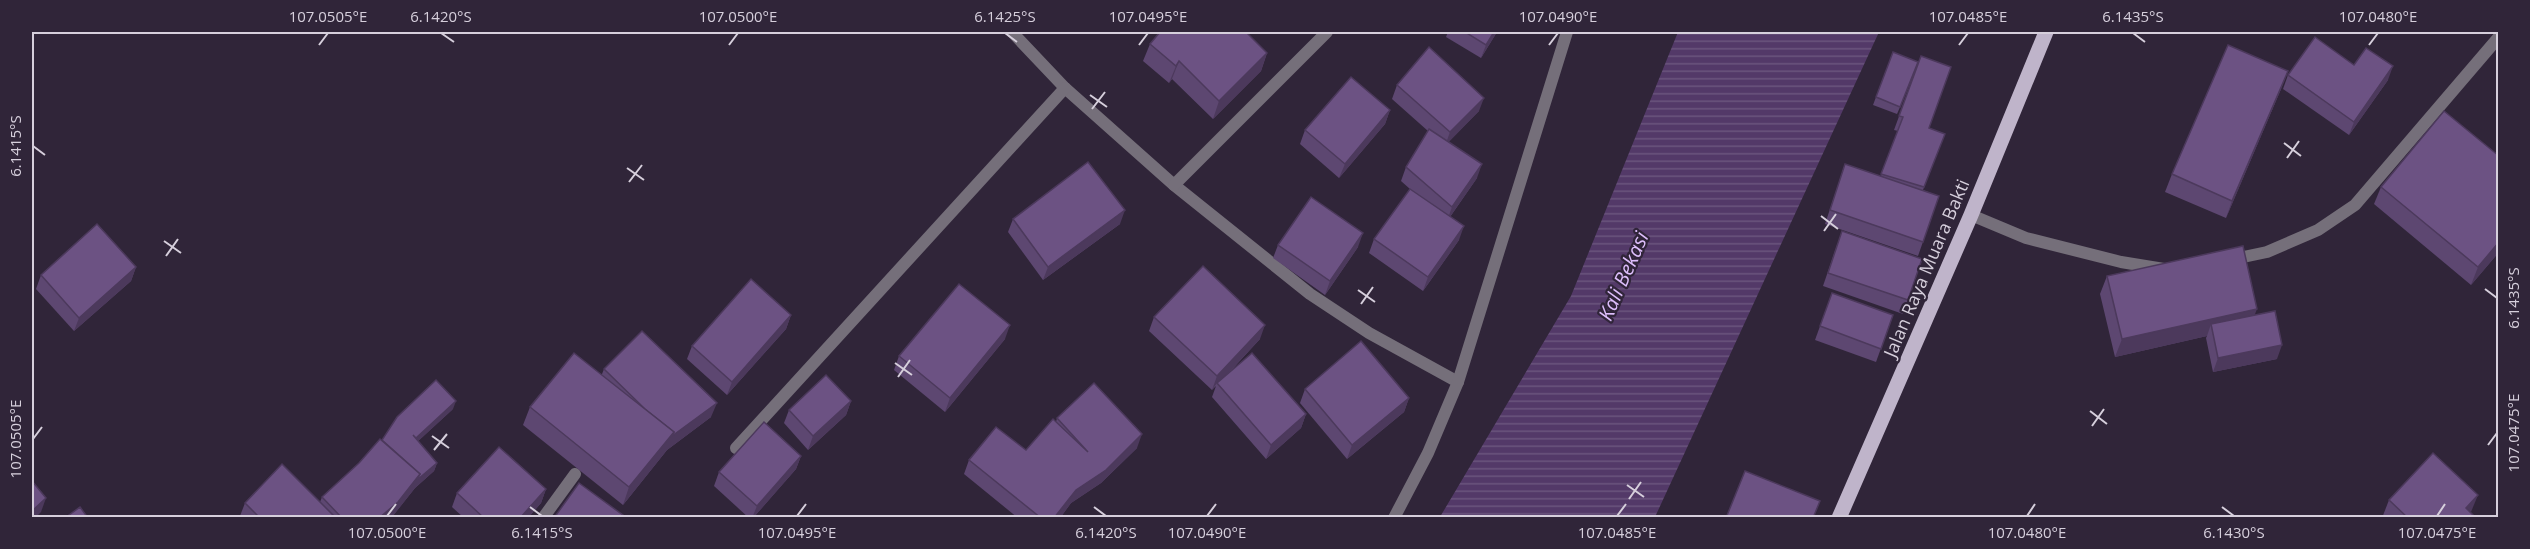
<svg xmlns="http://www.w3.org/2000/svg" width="2530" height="549" font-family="'Open Sans',sans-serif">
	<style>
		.water { fill: url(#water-rules) }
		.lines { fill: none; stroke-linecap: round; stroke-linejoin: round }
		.street { stroke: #756f7a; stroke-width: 12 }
		.primary { stroke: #bfb4ca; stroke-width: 15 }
		.wall { fill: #5d4771 }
		.shaded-wall { fill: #4c395c }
		.building { fill: #6c5283; stroke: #4c395c; stroke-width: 1.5 }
		.ticks { fill: none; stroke: #d6cfdc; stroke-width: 2 }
		.labels { text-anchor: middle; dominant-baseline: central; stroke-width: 4.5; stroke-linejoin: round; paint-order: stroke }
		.street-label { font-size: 18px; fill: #d6cfdc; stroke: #302539 }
		.water-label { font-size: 20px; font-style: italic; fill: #ddbefb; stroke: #302539 }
		.neatline { fill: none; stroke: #d6cfdc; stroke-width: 2 }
		.ticks-label { font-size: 15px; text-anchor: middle; fill: #d6cfdc }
	</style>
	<defs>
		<pattern id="water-rules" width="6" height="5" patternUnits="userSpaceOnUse" patternTransform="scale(1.5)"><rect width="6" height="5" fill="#533968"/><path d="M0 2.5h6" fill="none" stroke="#6b557d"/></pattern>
	</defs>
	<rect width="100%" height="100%" fill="#302539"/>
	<polygon class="water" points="1678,32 1879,32 1655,517 1440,517 1571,296"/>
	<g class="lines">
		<g class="street">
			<polyline points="1012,32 1065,88 1174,185 1310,294 1369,333 1458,382"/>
			<polyline points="1174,185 1327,32"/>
			<polyline points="1971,215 2026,238 2121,262 2164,269"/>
			<polyline points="2229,260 2267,252 2318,230 2355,205 2498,38"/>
			<polyline points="736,448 1065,88"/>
			<polyline points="543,518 575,474"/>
			<polyline points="1394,518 1428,453 1458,382 1567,32"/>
		</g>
		<polyline class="primary" points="1839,518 1971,215 2046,32"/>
	</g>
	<g class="wall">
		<polygon points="1448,32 1497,32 1481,58 1446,37"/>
		<polygon points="1150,44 1267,53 1261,71 1213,119 1172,79 1169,83 1143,61"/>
		<polygon points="1893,52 1918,62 1929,128 1945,134 1923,190 1939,196 1918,256 1825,224 1845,164 1881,176 1898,131 1894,130 1916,70 1897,114 1873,105"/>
		<polygon points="2354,65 2388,80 2349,135 2283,89 2288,75"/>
		<polygon points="1397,85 1479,111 1448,142 1477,178 1450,217 1459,240 1423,291 1369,253 1374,239 1410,189 1401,181 1406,167 1428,131 1392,99"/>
		<polygon points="2281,89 2226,218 2165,192 2172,174"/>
		<polygon points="1390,110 1385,124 1339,178 1300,144 1305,130"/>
		<polygon points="2499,156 2499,252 2471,285 2374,204 2381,187"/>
		<polygon points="1013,219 1120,224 1043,280 1008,232"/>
		<polygon points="1278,245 1358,247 1325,295 1273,258"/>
		<polygon points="1837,245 1908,300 1903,314 1823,286"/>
		<polygon points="136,267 131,281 74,331 36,289 41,275"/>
		<polygon points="2107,276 2254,315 2277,359 2213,372 2206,338 2207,336 2115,357 2100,294"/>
		<polygon points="1832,293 1893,315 1876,362 1815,340"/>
		<polygon points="791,315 786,329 727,395 687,359 692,346"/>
		<polygon points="1154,317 1260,339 1225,377 1306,414 1301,428 1266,459 1212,397 1216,386 1212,390 1149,331"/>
		<polygon points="1005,339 945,412 894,370 899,356"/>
		<polygon points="604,369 711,417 667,450 623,505 523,425 530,407 602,374"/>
		<polygon points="1305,389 1409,398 1404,412 1347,459 1300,403"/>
		<polygon points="851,401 846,415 808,450 784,423 789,410"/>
		<polygon points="453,409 418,441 437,463 434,471 415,488 391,518 241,518 240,516 245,503 320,502 322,497 359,463 382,440"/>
		<polygon points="1057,418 1137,448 1101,483 1071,503 1060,518 1018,518 964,474 969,460 1026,450 1056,422"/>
		<polygon points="801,456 796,469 753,518 749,518 714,486 719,472"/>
		<polygon points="546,489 541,503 528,518 464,518 452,507 457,493"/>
		<polygon points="2389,500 2471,513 2476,518 2382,518"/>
	</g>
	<g class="shaded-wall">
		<polygon points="1494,32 1497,32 1481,58 1486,45"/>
		<polygon points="1267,53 1261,71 1213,119 1219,101"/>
		<polygon points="1179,61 1172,79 1169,83 1176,66"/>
		<polygon points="2393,66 2388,80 2349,135 2354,122"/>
		<polygon points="2288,71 2281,89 2226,218 2232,201"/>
		<polygon points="1484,98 1479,111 1445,146 1450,132"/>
		<polygon points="1390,110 1385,124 1339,178 1345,164"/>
		<polygon points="1482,164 1477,178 1447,221 1452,207"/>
		<polygon points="1125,210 1120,224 1043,280 1048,267"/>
		<polygon points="1464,226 1459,240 1423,291 1428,277"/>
		<polygon points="1363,233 1358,247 1325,295 1330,281"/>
		<polygon points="2499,242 2499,252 2471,285 2478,267"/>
		<polygon points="136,267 131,281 74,331 79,318"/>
		<polygon points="2257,309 2250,327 2211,324 2207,336 2115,357 2122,339"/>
		<polygon points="791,315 786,329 727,395 732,382"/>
		<polygon points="1010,325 1005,339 945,412 950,398"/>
		<polygon points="1265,325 1260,339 1218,384 1217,383 1212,390 1217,376"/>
		<polygon points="2282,345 2277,359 2213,372 2218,358"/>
		<polygon points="1409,398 1404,412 1347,459 1352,445"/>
		<polygon points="456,401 453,409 414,445 416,438"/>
		<polygon points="851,401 846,415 808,450 813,436"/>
		<polygon points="717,403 711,417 667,450 623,505 629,487 674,432"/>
		<polygon points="1306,414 1301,428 1266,459 1271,445"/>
		<polygon points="1142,434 1137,448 1101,483 1071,503 1060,518 1054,518 1076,490"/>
		<polygon points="801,456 796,469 753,518 752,518 757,506"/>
		<polygon points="437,463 434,471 415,488 393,516 391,518 379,518 420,474"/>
		<polygon points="546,489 541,503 528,518 520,518"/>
		<polygon points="2478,495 2471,512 2466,508"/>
		<polygon points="46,498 41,512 35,518 32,518 32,511"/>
	</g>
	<g class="building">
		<polygon points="1160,32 1246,32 1267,53 1219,101 1179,61 1176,66 1150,44"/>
		<polygon points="1465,32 1494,32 1486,45"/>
		<polygon points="2315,37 2354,65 2366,48 2393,66 2354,122 2288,75"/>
		<polygon points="2228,45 2288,71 2232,201 2172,174"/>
		<polygon points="1429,47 1484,98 1450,132 1397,85"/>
		<polygon points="1893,52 1918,62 1900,107 1876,97"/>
		<polygon points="1921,56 1951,67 1929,128 1945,134 1924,187 1881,174 1903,117 1899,116"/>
		<polygon points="1351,77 1390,110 1345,164 1305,130"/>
		<polygon points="2444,111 2499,156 2499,242 2478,267 2381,187"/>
		<polygon points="1429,129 1482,164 1452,207 1406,167"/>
		<polygon points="1088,162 1125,210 1048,267 1013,219"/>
		<polygon points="1845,164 1939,196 1923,242 1830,210"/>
		<polygon points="1410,189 1464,226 1428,277 1374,239"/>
		<polygon points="1311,197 1363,233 1330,281 1278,245"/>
		<polygon points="97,224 136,267 79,318 41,275"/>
		<polygon points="1842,231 1922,259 1908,300 1828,273"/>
		<polygon points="2243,246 2257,309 2122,339 2107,276"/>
		<polygon points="1203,266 1265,325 1217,376 1154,317"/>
		<polygon points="751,279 791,315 732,382 692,346"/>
		<polygon points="959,284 1010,325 950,398 899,356"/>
		<polygon points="1832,293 1893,315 1881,349 1820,326"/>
		<polygon points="2275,311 2282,345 2218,358 2211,324"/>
		<polygon points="642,331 717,403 672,436 674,432 645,409 604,369"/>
		<polygon points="1361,341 1409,398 1352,445 1305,389"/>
		<polygon points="574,353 674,432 629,487 530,407"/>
		<polygon points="1252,353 1306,414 1271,445 1217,383"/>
		<polygon points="826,375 851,401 813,436 789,410"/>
		<polygon points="436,380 456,401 416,438 413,435 437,463 417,480 420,474 382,440 397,417"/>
		<polygon points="1094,383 1142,434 1106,470 1076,490 1054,518 1041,518 969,460 996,427 1026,450 1053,419 1088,452 1057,418"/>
		<polygon points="764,422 801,456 757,506 719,472"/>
		<polygon points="380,439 420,474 398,502 379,518 342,518 322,497 359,463"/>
		<polygon points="499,447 546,489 520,518 484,518 457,493"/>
		<polygon points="2433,453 2478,495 2466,508 2476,518 2408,518 2389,500"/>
		<polygon points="282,464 336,518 260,518 245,503"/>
		<polygon points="1745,471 1820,501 1813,518 1726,518"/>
		<polygon points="32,481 46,498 32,511"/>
		<polygon points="579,483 627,518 554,518"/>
		<polygon points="80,507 88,518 65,518"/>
	</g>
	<path class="ticks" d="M 441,33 L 454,42M 1005,33 L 1017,42M 2133,33 L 2145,42M 319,45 L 328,33M 729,45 L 738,33M 1139,45 L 1148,33M 1549,45 L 1558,33M 1959,45 L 1968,33M 2369,45 L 2378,33M 1090,95 L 1107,107M 1092,109 L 1105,92M 2284,143 L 2301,156M 33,146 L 45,155M 2287,158 L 2299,141M 627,168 L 644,180M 629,182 L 642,165M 1821,216 L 1838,229M 1824,231 L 1836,214M 164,241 L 181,253M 166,256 L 178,239M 2485,289 L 2497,298M 1358,290 L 1375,302M 1361,304 L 1373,287M 895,363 L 912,375M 898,377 L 910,360M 2090,411 L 2107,424M 2092,426 L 2104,409M 432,436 L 449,448M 33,439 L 42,427M 2488,445 L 2497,433M 434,450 L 447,434M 1627,485 L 1644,497M 1629,499 L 1641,482M 530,507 L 542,516M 1094,507 L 1106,516M 2222,507 L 2234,516M 387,516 L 396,504M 797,516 L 806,504M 1207,516 L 1216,504M 1617,516 L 1626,504M 2027,516 L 2035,504M 2437,516 L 2445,504"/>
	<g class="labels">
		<g class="street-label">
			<text transform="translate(1926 268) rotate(-67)">Jalan Raya Muara Bakti</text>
		</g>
		<g class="water-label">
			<text transform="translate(1623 276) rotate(-66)">Kali Bekasi</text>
		</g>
	</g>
	<rect width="2530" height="549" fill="none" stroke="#302539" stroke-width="66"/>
	<rect x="33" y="33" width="2464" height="483" class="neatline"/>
	<g class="ticks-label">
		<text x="328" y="22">107.0505°E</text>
		<text x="441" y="22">6.1420°S</text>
		<text x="738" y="22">107.0500°E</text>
		<text x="1005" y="22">6.1425°S</text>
		<text x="1148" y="22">107.0495°E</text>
		<text x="1558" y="22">107.0490°E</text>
		<text x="1968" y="22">107.0485°E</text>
		<text x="2133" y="22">6.1435°S</text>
		<text x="2378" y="22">107.0480°E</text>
		<text transform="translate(16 146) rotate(-90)" y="5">6.1415°S</text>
		<text transform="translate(2514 298) rotate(-90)" y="5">6.1435°S</text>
		<text transform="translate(2514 433) rotate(-90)" y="5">107.0475°E</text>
		<text transform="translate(16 439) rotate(-90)" y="5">107.0505°E</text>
		<text x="387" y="538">107.0500°E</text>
		<text x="542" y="538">6.1415°S</text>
		<text x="797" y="538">107.0495°E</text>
		<text x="1106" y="538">6.1420°S</text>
		<text x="1207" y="538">107.0490°E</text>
		<text x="1617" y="538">107.0485°E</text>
		<text x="2027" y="538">107.0480°E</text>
		<text x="2234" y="538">6.1430°S</text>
		<text x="2437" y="538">107.0475°E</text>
	</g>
</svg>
